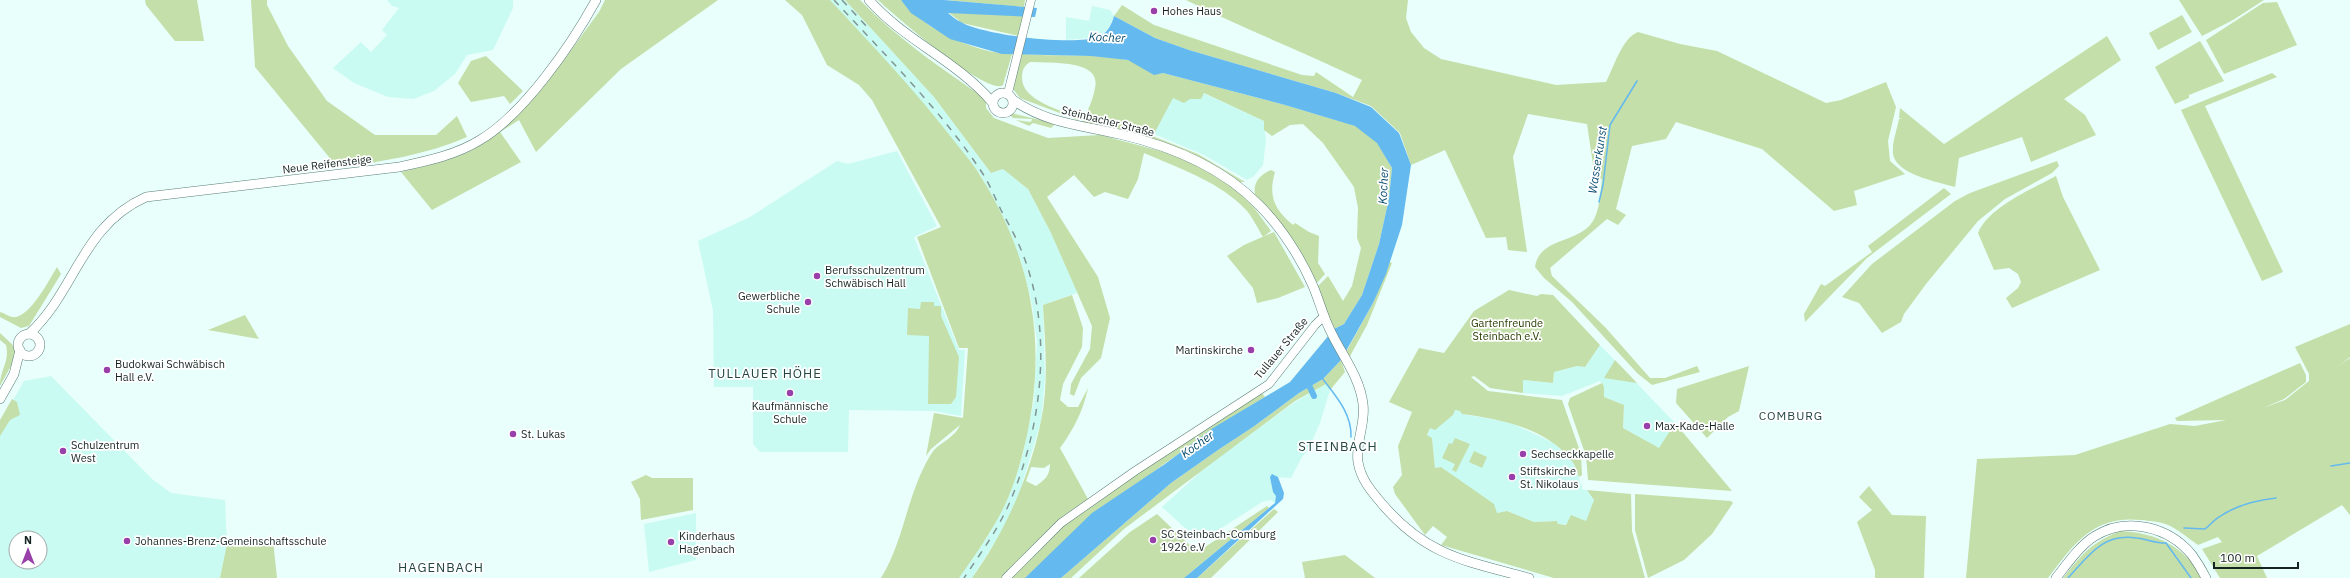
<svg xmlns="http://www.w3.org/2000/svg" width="2350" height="578" font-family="'IBM Plex Sans',sans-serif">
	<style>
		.built { fill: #cafbf3; fill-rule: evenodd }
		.green { fill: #c4dfa9; fill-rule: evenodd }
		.water { fill: #64b9ef }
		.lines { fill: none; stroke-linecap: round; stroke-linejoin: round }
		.stream { stroke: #64b9ef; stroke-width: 1.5 }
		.canal { stroke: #64b9ef; stroke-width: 6 }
		.tertiary-casing { stroke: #5a7e78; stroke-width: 9 }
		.secondary-casing { stroke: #5a7e78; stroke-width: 10 }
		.tertiary { stroke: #fff; stroke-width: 8 }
		.secondary { stroke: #fff; stroke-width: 9 }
		.rail { stroke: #819591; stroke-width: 1.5; stroke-dasharray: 7 7; stroke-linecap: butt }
		.poi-dot { fill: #993faa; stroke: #fff; stroke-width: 1.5 }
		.labels { text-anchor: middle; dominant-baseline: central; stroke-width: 3.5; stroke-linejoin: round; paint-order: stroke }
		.poi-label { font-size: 11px; fill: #152421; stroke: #fff; text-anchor: start }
		.street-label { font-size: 11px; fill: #152421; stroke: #fff }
		.park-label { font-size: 11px; fill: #283f04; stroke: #fff }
		.water-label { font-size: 12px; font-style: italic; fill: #0b4f73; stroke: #fff }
		.neighbourhood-label { font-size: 12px; letter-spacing: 1px; fill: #244641; stroke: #fff }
		.quarter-label { font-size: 13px; letter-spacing: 1px; fill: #244641; stroke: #fff }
	</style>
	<rect width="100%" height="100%" fill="#e8fffb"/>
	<g class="built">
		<polygon points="387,0 513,0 513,8 493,50 467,55 455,74 434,91 413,99 388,97 354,83 333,68 361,42 371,52 387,35 382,30 399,8 392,6"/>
		<polygon points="830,0 845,0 934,97 991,173 1003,169 1028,189 1051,233 1075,284 1077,293 1043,305 1045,379 1041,421 1018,498 1000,534 972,578 959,578 991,531 1006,503 1023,454 1034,400 1037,342 1032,304 1021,261 981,176 933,115"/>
		<polygon points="1092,6 1110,10 1114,16 1108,29 1099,37 1066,40 1066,17 1089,21"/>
		<polygon points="1203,93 1264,121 1266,141 1263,165 1254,176 1247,180 1204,155 1154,134 1173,97 1201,99"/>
		<polygon points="897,151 937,226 914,237 959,350 965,350 961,416 934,411 849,410 848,452 760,452 753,444 753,387 714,387 713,311 698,241 750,217 837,161 848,164"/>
		<polygon points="1600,345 1675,423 1659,449 1623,428 1624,405 1604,397 1604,387 1600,381 1562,396 1523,393 1523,380 1553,383 1554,372 1577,366 1585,367"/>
		<path d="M 51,376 L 152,479 L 171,493 L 225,500 L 227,545 L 220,578 L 0,578 L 0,423 L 24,381 ZM 16,538 L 40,538 L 40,562 L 16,562 Z"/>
		<polygon points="1326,384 1330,390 1320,423 1308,450 1302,457 1291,478 1277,477 1279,494 1275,503 1271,500 1262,502 1203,540 1197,539 1162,507 1208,465 1295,402"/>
		<polygon points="1455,410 1460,411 1462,414 1509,422 1554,443 1573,461 1583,490 1587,490 1594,500 1586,521 1559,525 1556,521 1534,522 1507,511 1497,513 1467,486 1441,467 1435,468 1432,438 1427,436 1430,428"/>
		<polygon points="696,513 696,560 649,572 644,524"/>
	</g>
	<g class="green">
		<polygon points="145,0 197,0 204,41 175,41 146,5"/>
		<path d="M 251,0 L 267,0 L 267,5 L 288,46 L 327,101 L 375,135 L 436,135 L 457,116 L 467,137 C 426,155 383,161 338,168 L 255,67 Z"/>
		<path d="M 605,0 L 718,0 L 621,69 L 536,152 L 519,120 L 500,132 L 521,162 L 432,210 L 401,172 C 426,166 451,161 474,149 C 527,119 563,60 599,12 Z"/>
		<path d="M 785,0 L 830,0 C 872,45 914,89 951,137 C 961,150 973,163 981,177 C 1032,259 1047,341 1027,435 C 1022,458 1015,483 1005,505 C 992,531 976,554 959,578 L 881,578 C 902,544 906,504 923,469 C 926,463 930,455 934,450 C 943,441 955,437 960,425 L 931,449 L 926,456 L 934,413 L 963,418 L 968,348 L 959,348 L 917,237 L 941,227 L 872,100 L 859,85 L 827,65 L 802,15 Z"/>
		<path d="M 845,0 L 860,0 C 898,39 942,69 986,99 L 986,108 L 994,118 L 1048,138 L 1100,135 L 1179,156 L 1201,167 L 1239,192 L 1255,209 L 1271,231 L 1263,237 C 1258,229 1253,218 1247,211 C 1221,182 1178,168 1144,153 L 1138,179 L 1128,199 L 1105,192 L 1094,197 L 1074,175 L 1047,197 L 1098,277 L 1110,318 L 1101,358 L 1081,378 L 1074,396 L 1070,394 L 1071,384 L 1090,349 L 1092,326 L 1051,233 L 1028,189 L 1003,169 L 991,173 L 934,97 Z"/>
		<path d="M 878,0 L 901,0 C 924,29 974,53 1012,54 L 1003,85 C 988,97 893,14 878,0 Z"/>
		<polygon points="945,0 1025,0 1024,7"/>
		<path d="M 1186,0 L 1408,0 L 1406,18 L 1411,32 L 1424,48 L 1441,59 L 1556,85 L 1606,82 C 1614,67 1622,38 1638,32 L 1680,44 L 1717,51 L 1826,103 L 1841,100 L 1886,82 L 1896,107 L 1888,141 L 1890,161 L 1905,174 L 1854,191 L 1857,205 L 1834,211 L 1762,149 L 1676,122 L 1666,139 L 1632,146 L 1616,209 L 1626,215 L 1618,225 L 1607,219 L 1550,268 L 1552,276 L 1605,327 L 1650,378 L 1665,378 L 1697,366 L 1700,372 L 1652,385 L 1637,373 L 1572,302 L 1544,278 L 1535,267 C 1539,237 1579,244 1593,221 C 1600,210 1600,193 1602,180 L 1594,171 L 1587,124 L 1528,114 L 1513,157 L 1527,252 L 1508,250 L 1506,237 L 1486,238 L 1445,150 L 1411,165 L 1400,133 L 1371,106 L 1336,93 L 1189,50 L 1155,38 L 1114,16 L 1122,5 L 1154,25 L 1302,75 L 1314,76 L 1316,72 L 1353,97 L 1362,80 C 1304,52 1244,29 1186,0 Z"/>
		<polygon points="2179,0 2264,0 2233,20 2202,36"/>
		<polygon points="2277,2 2297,45 2224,74 2206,40 2263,3"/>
		<polygon points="948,12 1028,16 1023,37 962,23"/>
		<polygon points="2182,15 2192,32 2158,50 2149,33"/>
		<path d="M 2107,36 L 2121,60 L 2064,99 L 2085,115 L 2096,135 L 2031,162 L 2022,137 L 1959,158 L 1955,187 C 1938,182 1894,174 1893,153 C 1892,142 1897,130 1899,119 L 1902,119 L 1899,118 L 1900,108 L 1944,144 Z"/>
		<polygon points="2200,41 2224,81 2189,95 2189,98 2175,104 2155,67"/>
		<path d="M 1022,54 C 1056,57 1093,53 1127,60 C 1142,63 1146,76 1163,73 L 1285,105 L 1356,126 L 1377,142 L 1392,168 L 1389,198 L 1379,244 L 1362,295 L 1344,324 L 1334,329 L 1317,287 L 1328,276 L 1343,301 L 1352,286 L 1361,248 L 1357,238 L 1358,208 L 1354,187 L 1323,143 L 1303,124 L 1290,125 L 1272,136 L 1264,130 L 1264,121 L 1204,93 L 1201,99 L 1190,99 L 1184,103 L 1173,98 L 1154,134 L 1146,130 L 1145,133 L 1198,154 L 1245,182 L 1238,182 L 1221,170 L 1082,123 C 1087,112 1093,100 1095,88 C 1102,58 1048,64 1030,62 C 1024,66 1022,70 1022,78 C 1022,101 1063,111 1080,118 L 1078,120 L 1020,98 L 1013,89 Z"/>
		<polygon points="486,56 523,91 510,104 504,96 471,102 458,83 471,61"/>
		<polygon points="2272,73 2277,77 2205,106 2283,272 2262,281 2181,110"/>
		<polygon points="1011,113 1053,123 1054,125 1051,128 1033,123 1029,126 1016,120 1031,122 1032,119 1013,118 1010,115"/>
		<polygon points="2057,161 2059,166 2052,173 2005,199 1978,221 1926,284 1904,314 1901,322 1882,333 1859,303 1842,297 1872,264 1955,201 1970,193"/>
		<path d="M 1271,170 L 1275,172 C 1268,196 1274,209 1293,225 L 1295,223 L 1309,232 L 1319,236 L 1318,263 L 1325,274 L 1315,285 L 1255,195 C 1253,183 1259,175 1271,170 Z"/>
		<path d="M 2056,176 L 2063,197 L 2100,270 L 2012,308 L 2006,298 L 2018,288 L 2021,282 L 2018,274 L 2009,268 L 1994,270 L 1978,233 C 1989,207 2032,189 2056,176 Z"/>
		<polygon points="1944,188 1951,194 1867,258 1805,322 1804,314 1821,284 1825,286 1872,252 1868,246"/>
		<polygon points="1274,232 1305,287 1278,298 1257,303 1253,288 1227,256 1244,245"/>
		<polygon points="1389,262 1392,263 1367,325 1349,358 1346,352 1373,303"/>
		<path d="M 57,267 L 61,274 L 29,326 L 21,328 L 0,317 L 0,312 C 4,313 8,316 12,317 C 29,320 49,280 57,267 Z"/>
		<path d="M 1509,290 L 1537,296 L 1541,294 L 1553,295 L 1600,345 L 1585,367 L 1577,366 L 1554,372 L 1553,383 L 1523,380 L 1523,393 L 1490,388 L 1474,376 L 1471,377 L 1488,391 L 1562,400 L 1581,454 L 1582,475 L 1579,477 C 1577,471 1575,464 1571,460 C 1546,428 1500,419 1462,414 L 1460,411 L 1455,410 L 1453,415 L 1435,430 L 1430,428 L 1427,435 L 1432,438 L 1435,468 L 1441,467 L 1494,504 L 1497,513 L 1507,511 L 1534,522 L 1557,521 L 1558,524 L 1566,525 L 1571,515 L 1586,521 L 1594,500 L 1587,490 L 1631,494 L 1632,531 L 1645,578 L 1554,578 L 1441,545 L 1447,537 L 1433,526 L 1425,535 L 1395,494 L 1393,487 L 1402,475 L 1398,446 L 1412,412 L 1389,402 L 1419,348 L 1444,353 L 1474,311 Z"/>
		<path d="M 1072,295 L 1083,328 L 1082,347 L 1063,384 L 1060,400 L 1068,407 L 1078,407 L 1088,388 C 1083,411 1074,429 1060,448 L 1088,499 L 1063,516 L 1002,578 L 972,578 C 1006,530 1029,478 1041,421 C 1049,383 1045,343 1043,305 ZM 1050,464 C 1050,475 1045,480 1036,486 L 1026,481 L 1031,467 L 1044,468 Z"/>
		<polygon points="921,302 934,302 934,306 941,306 941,316 959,357 956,397 951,404 928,404 929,336 907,335 908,308 920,309"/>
		<polygon points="245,315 259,339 208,330"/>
		<path d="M 2350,324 L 2350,357 L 2340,365 L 2350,358 L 2350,515 L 2342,505 L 2257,556 L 2267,578 L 2220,578 L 2202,549 L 2222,542 L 2218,537 L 2198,545 C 2188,538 2179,530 2168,525 C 2159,521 2149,521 2141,520 C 2093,515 2074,544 2048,578 L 1966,578 L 1977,459 L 2075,455 L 2170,424 L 2195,426 L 2226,420 L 2177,421 L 2175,418 L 2300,363 L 2306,375 L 2306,382 L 2284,399 L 2263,408 L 2285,400 L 2309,381 L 2309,374 L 2295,347 Z"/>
		<path d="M 0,333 L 15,347 L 12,364 L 0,386 C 0,369 10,362 6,345 L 0,340 Z"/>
		<polygon points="1341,360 1345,372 1330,390 1326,384 1295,401 1124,529 1071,578 1061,578 1171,483 1218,450 1253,427 1299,393 1323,379"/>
		<polygon points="1615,360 1637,383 1604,378"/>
		<polygon points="1749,366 1739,411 1728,417 1707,438 1676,403 1677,389"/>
		<polygon points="1602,383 1604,387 1604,397 1624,405 1623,428 1659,448 1675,423 1732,491 1588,480 1586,456 1568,404 1570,398"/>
		<path d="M 1260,390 L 1265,397 C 1180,448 1099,511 1025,578 L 1010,578 L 1064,524 Z"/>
		<polygon points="12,399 17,402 20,415 10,420 0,436 0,420"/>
		<polygon points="1455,438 1470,444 1456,472 1452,470 1455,464 1442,458 1449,443 1452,444"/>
		<polygon points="1474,451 1487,457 1482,468 1469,462"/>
		<polygon points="646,475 652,478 693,478 693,510 641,520 640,499 631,482"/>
		<polygon points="1869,486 1892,515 1926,516 1924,578 1875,578 1875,570 1857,522 1872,510 1859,497"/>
		<polygon points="1635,494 1731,501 1733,503 1712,534 1684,560 1648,578 1635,530"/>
		<polygon points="1267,506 1269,508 1184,578 1079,578 1130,532 1157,514 1196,551 1202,549"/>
		<polygon points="1274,509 1278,512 1211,578 1197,578"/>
		<path d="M 2120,531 C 2158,533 2182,546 2204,578 L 2063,578 C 2082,554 2091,543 2120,531 Z"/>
		<polygon points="273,540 277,578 220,578 227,544"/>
		<polygon points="1345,555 1375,578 1305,578 1302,562"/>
	</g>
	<g class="water">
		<path d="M 901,0 L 944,0 L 1037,8 L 1035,17 L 948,13 C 952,16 956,20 961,22 C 982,35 1073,46 1098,37 C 1107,34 1112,24 1114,16 L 1155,38 L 1189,50 L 1336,93 L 1371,107 L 1399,133 L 1411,165 L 1402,225 L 1386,274 L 1373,303 L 1341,360 L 1323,379 L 1299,393 L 1253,427 L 1218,450 L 1171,483 L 1061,578 L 1025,578 L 1092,513 L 1165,464 L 1213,428 L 1290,382 L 1334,329 L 1344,324 L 1362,295 L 1379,244 L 1389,198 L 1392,168 L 1377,143 L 1355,126 L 1285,105 L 1163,73 L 1154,75 L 1128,60 L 1091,56 L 1002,54 L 950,39 L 911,13 Z"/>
		<polygon points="1272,474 1278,477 1284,493 1283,499 1197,578 1184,578 1275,503 1276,496 1273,492 1270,477"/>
	</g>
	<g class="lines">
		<g class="stream">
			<polyline points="1599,202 1603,185 1610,125 1637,81"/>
			<path d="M 1322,378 C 1336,396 1352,414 1351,437"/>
			<polyline points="2331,466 2350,463"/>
			<path d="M 2184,528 L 2205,529 C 2210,525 2214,520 2219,517 C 2235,506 2258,500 2276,498"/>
			<polyline points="2166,543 2191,578"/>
			<path d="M 2068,578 C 2088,557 2102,533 2136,538 C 2147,539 2154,543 2166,543"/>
		</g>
		<polyline class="canal" points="1307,381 1314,396"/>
		<defs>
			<g id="tertiary">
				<polyline points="1008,93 1031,0"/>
				<polyline points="1006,578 1061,523 1135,471 1269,384 1315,325 1324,316"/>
			</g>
			<g id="secondary">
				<path d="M 869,0 C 904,40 957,61 992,102"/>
				<circle cx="1003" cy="103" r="10"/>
				<path d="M 1013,100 C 1046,123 1080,125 1119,134 C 1171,146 1222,167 1259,205 C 1281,227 1301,258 1313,286 C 1319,300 1323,316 1330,330 C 1341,354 1360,377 1363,404 C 1366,423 1355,443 1358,462 C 1361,480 1372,492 1383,505 C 1428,557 1467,561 1529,578"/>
				<path d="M 29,334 C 76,291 81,226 146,197 L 399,167 C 427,161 456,155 480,140 C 524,114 572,44 596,0"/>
				<circle cx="29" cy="345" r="11"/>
				<polyline points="0,399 14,374 20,350"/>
				<path d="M 2056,578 C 2067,564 2080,545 2095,536 C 2127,516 2169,527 2192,555 C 2197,562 2202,570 2206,578"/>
			</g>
		</defs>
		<use href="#tertiary" class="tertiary-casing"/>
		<use href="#secondary" class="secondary-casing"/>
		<use href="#tertiary" class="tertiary"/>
		<use href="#secondary" class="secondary"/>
		<g class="rail">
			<path d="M 834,0 C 885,55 942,111 983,174 C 990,185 995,198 1001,210 C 1008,223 1016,237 1022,252 C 1054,331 1042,428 1009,504 C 997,531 980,554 964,578"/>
			<polyline points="842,0 869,29"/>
		</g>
	</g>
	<g class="poi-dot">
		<circle cx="1154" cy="11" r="4"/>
		<circle cx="817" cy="276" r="4"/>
		<circle cx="808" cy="302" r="4"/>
		<circle cx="1251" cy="350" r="4"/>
		<circle cx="107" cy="370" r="4"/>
		<circle cx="790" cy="393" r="4"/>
		<circle cx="1647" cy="426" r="4"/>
		<circle cx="513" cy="434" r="4"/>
		<circle cx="63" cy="451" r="4"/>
		<circle cx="1523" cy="454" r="4"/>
		<circle cx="1512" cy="477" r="4"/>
		<circle cx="1153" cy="540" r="4"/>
		<circle cx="127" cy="541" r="4"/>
		<circle cx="671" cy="542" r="4"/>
	</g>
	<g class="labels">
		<g class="poi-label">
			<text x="1162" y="11">Hohes Haus</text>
			<text x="825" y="270">Berufsschulzentrum<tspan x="825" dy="13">Schwäbisch Hall</tspan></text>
			<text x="800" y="296" text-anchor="end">Gewerbliche<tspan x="800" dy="13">Schule</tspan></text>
			<text x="1243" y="350" text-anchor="end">Martinskirche</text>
			<text x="115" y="364">Budokwai Schwäbisch<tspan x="115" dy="13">Hall e.V.</tspan></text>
			<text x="790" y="406" text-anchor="middle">Kaufmännische<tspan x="790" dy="13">Schule</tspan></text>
			<text x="1655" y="426">Max-Kade-Halle</text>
			<text x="521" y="434">St. Lukas</text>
			<text x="71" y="445">Schulzentrum<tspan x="71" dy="13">West</tspan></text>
			<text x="1531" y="454">Sechseckkapelle</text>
			<text x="1520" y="471">Stiftskirche<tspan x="1520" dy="13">St. Nikolaus</tspan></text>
			<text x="1161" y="534">SC Steinbach-Comburg<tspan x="1161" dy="13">1926 e.V</tspan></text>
			<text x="679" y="536">Kinderhaus<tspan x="679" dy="13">Hagenbach</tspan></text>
			<text x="135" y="541">Johannes-Brenz-Gemeinschaftsschule</text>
		</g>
		<g class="street-label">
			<text transform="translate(1108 121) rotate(14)">Steinbacher Straße</text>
			<text transform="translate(327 164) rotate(-7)">Neue Reifensteige</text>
			<text transform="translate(1281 348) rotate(-50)">Tullauer Straße</text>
		</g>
		<g class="park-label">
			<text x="1507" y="323">Gartenfreunde<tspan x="1507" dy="13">Steinbach e.V.</tspan></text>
		</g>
		<g class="water-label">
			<text transform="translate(1107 37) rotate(2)">Kocher</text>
			<text transform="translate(1597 160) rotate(-81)">Wasserkunst</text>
			<text transform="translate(1383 186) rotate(-88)">Kocher</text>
			<text transform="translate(1197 444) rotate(-36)">Kocher</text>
		</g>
		<g class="neighbourhood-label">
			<text x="1791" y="415">COMBURG</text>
		</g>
		<g class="quarter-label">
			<text x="765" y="373">TULLAUER HÖHE</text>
			<text x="1338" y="446">STEINBACH</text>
			<text x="441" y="567">HAGENBACH</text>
		</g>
	</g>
	<g transform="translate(28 550)"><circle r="19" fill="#ffffff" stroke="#a1a7a6"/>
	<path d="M0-3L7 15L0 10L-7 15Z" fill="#993faa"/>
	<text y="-6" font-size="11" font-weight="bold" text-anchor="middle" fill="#152421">N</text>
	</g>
	<path d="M2214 562v6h84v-6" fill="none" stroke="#152421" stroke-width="2"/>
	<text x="2220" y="562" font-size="12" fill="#152421" stroke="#ffffff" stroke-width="3" paint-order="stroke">100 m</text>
</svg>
